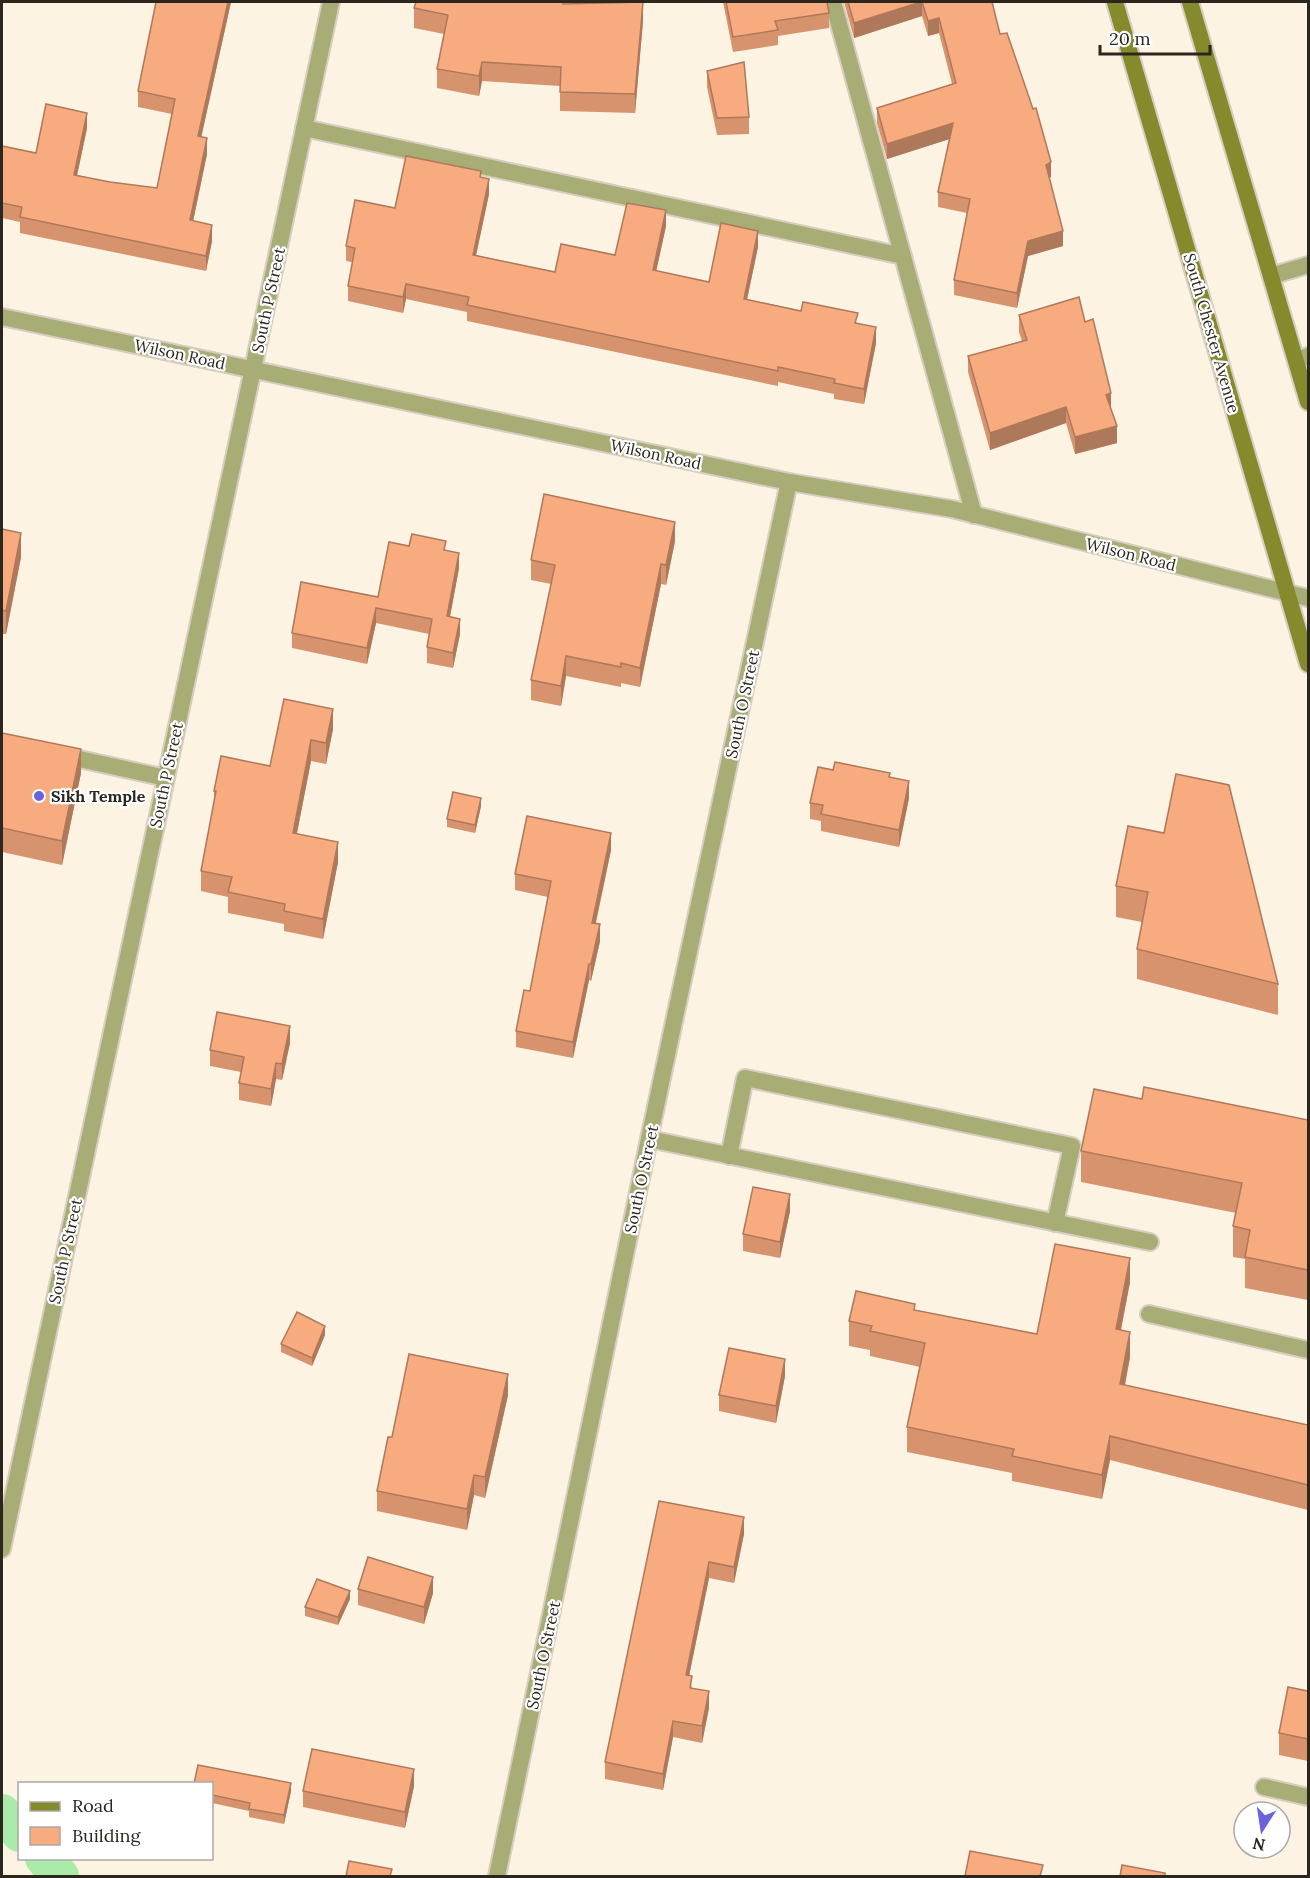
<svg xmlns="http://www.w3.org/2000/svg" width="1310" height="1878" font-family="Lora,serif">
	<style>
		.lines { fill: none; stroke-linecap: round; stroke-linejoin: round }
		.canal { stroke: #abebaa; stroke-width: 38 }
		.service-casing { stroke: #d7cec0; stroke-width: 20 }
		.minor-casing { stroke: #d7cec0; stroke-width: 20 }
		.tertiary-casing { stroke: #d7cec0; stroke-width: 20 }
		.secondary-casing { stroke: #d7cec0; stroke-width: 20 }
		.service { stroke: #a8ad75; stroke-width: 16 }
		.minor { stroke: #a8ad75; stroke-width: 16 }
		.tertiary { stroke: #a8ad75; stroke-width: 16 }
		.secondary { stroke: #858a2d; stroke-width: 16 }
		.wall { fill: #d6936e }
		.shaded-wall { fill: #ae785a }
		.building { fill: #f9ab80; stroke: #ae785a; stroke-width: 1.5 }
		.poi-dot { fill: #6b63dd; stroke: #fff; stroke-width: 2 }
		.labels { text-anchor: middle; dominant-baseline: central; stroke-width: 4.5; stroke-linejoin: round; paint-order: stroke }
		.street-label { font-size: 16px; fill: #2b271f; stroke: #fff }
		.poi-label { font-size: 16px; font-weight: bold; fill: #2b271f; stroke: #fff; text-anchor: start }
	</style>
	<rect width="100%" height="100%" fill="#fdf3e3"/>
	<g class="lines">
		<g class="canal">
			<polyline points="2,1813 20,1833"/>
			<polyline points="44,1858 60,1876"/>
		</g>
		<defs>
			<g id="service">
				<polyline points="833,2 974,515"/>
				<polyline points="304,128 903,256"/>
				<polyline points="1271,276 1308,265"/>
				<polyline points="1296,360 1308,356"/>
				<polyline points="61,755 166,778"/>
				<polyline points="649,1139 1150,1242"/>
				<polyline points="729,1156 745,1078 1072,1146 1055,1223"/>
				<polyline points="1149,1314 1308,1350"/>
				<polyline points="1264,1787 1308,1797"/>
			</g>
			<g id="minor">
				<polyline points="2,1549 331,2"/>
				<polyline points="497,1876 649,1139 789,482"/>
			</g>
			<polyline id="tertiary" points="2,317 789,482 952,509 1308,598"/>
			<g id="secondary">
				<polyline points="1115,2 1308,664"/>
				<polyline points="1190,2 1308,402"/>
			</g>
		</defs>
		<use href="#service" class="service-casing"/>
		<use href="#minor" class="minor-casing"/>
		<use href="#tertiary" class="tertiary-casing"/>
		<use href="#secondary" class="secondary-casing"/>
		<use href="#service" class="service"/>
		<use href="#minor" class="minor"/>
		<use href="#tertiary" class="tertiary"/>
		<use href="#secondary" class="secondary"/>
	</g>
	<g class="wall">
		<polygon points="231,2 201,137 207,154 193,221 212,241 206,271 20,233 20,222 2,218 2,146 36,153 87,128 77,175 110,182 157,188 172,114 138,107 138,91"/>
		<polygon points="723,2 827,2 829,13 829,28 778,36 778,45 733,52"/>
		<polygon points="844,2 992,2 1000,34 1051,177 1049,178 1063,246 1028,256 1017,308 954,295 954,280 967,213 938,207 938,192 949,139 887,159 877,123 877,108 952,84 939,33 928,36 922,16 854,38"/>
		<polygon points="564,4 643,21 635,113 560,111 560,86 482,81 479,96 437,88 437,69 444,34 414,28 414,8"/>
		<polygon points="707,71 749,117 749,134 717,135 707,87"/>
		<polygon points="481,177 489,194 476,255 555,272 615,255 666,226 656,271 709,282 758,247 747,299 858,323 876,343 864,404 834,399 834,394 778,382 778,386 467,321 467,312 406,299 403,313 348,301 348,286 352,262 346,261 346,246 395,208"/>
		<polygon points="1019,315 1085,322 1111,409 1117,443 1075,454 1066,423 990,450 968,372 968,356 1022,341 1019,332"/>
		<polygon points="2,529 21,557 6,634 2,634"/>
		<polygon points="675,541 666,585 661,584 640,687 621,683 621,687 566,676 561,706 531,700 531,680 551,584 531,580 531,560"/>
		<polygon points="409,546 446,550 459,568 450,617 460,634 453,668 427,663 427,647 429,634 376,623 367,664 292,648 292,633 378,597"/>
		<polygon points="284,699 333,729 326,764 311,761 297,833 338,862 323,939 284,931 284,924 228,913 228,897 201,891 201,871 214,804 214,791 270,766"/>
		<polygon points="2,733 81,773 62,865 2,852"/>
		<polygon points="833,770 890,777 909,798 899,847 821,831 821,821 810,819 810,803"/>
		<polygon points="481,806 475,833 447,827 447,819"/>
		<polygon points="1164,833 1278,984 1278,1015 1137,979 1137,949 1142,922 1116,917 1116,886"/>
		<polygon points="611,850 596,923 600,941 591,981 589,980 573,1058 516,1047 516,1031 530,991 548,897 515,890 515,874"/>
		<polygon points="290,1043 282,1080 276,1079 271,1106 239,1100 239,1083 241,1072 210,1066 210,1050"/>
		<polygon points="1142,1099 1308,1120 1308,1300 1245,1288 1245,1259 1233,1257 1233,1226 1236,1213 1081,1182 1081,1151"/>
		<polygon points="790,1211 780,1258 743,1251 743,1234"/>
		<polygon points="1130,1282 1121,1330 1130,1357 1125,1386 1308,1425 1308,1510 1110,1460 1102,1499 1012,1481 1012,1473 907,1452 907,1427 920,1367 870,1356 870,1350 849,1346 849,1321 915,1310 1037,1334"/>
		<polygon points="325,1335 312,1366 281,1352 281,1344"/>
		<polygon points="785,1376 776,1423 719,1411 719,1395"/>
		<polygon points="508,1395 485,1498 474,1495 467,1530 377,1511 377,1491 392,1437"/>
		<polygon points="659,1501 744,1534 734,1583 709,1578 689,1676 692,1688 709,1708 702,1743 673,1737 663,1790 605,1779 605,1762"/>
		<polygon points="358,1589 433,1593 424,1624 358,1605"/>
		<polygon points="350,1599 338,1625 305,1616 305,1607"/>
		<polygon points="1308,1690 1308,1761 1279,1755 1279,1733"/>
		<polygon points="212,1784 291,1791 284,1824 249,1817 249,1811 212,1803"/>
		<polygon points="414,1786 405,1828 303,1807 303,1791"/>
	</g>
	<g class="shaded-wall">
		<polygon points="228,2 231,2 198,152 198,136"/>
		<polygon points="643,2 643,21 635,113 635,94"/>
		<polygon points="921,2 922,2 922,16 854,38 854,23"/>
		<polygon points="939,18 939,33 928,36 928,21"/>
		<polygon points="482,62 482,81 479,96 479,76"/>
		<polygon points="87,113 87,128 74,190 74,175"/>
		<polygon points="953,123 953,138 887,159 887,144"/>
		<polygon points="207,138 207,154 190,236 190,220"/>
		<polygon points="1051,162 1051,177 1046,180 1046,165"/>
		<polygon points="489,179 489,194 473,270 473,255"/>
		<polygon points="666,210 666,226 653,286 653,270"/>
		<polygon points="212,225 212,241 206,271 206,256"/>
		<polygon points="758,231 758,247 744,314 744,299"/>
		<polygon points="1063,231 1063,246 1028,256 1017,308 1017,293 1028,241"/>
		<polygon points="406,284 406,299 403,313 403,297"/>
		<polygon points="876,327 876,343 864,404 864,389"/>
		<polygon points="1111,393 1111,409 1106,395"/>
		<polygon points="1066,407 1066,423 990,450 990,433"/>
		<polygon points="1117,426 1117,443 1075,454 1075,437"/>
		<polygon points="675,522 675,541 666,585 666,565"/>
		<polygon points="21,533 21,557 6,634 6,611"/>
		<polygon points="459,553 459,568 447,632 447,616"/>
		<polygon points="661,564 661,584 640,687 640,668"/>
		<polygon points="376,608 376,623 367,664 367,648"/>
		<polygon points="460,619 460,634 453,668 453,653"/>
		<polygon points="566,656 566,676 561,706 561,686"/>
		<polygon points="333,709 333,729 326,764 326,743"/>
		<polygon points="311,740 311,761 293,853 293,833"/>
		<polygon points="81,749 81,773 62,865 62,841"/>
		<polygon points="909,781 909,798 899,847 899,830"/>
		<polygon points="481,798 481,806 475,833 475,825"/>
		<polygon points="611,833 611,850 592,939 592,923"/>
		<polygon points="338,842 338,862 323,939 323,919"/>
		<polygon points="600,924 600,941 591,981 591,964"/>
		<polygon points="589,964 589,980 573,1058 573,1042"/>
		<polygon points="290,1026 290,1043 282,1080 282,1064"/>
		<polygon points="276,1063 276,1079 271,1106 271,1089"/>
		<polygon points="790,1194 790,1211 780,1258 780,1242"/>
		<polygon points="1130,1258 1130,1282 1116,1354 1116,1329"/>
		<polygon points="325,1326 325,1335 312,1366 312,1358"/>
		<polygon points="1130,1332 1130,1357 1120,1409 1120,1384"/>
		<polygon points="785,1359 785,1376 776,1423 776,1406"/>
		<polygon points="508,1374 508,1395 485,1498 485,1477"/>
		<polygon points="1110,1436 1110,1460 1102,1499 1102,1475"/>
		<polygon points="474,1475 474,1495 467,1530 467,1509"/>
		<polygon points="744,1517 744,1534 734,1583 734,1567"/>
		<polygon points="709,1562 709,1578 686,1691 686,1675"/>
		<polygon points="433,1577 433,1593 424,1624 424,1607"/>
		<polygon points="350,1591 350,1599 338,1625 338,1617"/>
		<polygon points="709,1691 709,1708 702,1743 702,1726"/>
		<polygon points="673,1721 673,1737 663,1790 663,1774"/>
		<polygon points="414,1769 414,1786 405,1828 405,1812"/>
		<polygon points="291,1783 291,1791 284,1824 284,1815"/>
	</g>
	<g class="building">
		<polygon points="156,2 228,2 198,136 207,138 190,220 212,225 206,256 20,217 22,207 2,203 2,146 36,153 46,104 87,113 74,175 110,182 157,188 175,99 138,91"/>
		<polygon points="416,2 563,2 563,4 643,2 635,94 560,92 561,67 482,62 479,76 437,69 448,15 414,8"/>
		<polygon points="726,2 827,2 829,13 775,21 778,30 733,37"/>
		<polygon points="848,2 921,2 854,23"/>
		<polygon points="922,2 992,2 1000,34 1007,33 1033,109 1036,108 1051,162 1046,165 1063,231 1028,241 1017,293 954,280 970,199 938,192 953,123 887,144 877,108 956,83 939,18 928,21"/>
		<polygon points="744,62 749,117 717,118 707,71"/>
		<polygon points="406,156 481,171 480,177 489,179 473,255 555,272 561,244 615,255 627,203 666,210 653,270 709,282 721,223 758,231 744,299 801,311 803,302 858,313 855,323 876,327 864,389 834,383 835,379 778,367 778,371 467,305 469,297 406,284 403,297 348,286 355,248 346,246 355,200 395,208"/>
		<polygon points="1079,297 1085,322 1093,319 1111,393 1106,395 1117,426 1075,437 1066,407 990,433 968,356 1027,340 1019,315"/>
		<polygon points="544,494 675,522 666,565 661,564 640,668 621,663 621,667 566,656 561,686 531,680 555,565 531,560"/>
		<polygon points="2,529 21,533 6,611 2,610"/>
		<polygon points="412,534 446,541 444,550 459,553 447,616 460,619 453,653 427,647 432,619 376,608 367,648 292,633 301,582 378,597 389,542 409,546"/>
		<polygon points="284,699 333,709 326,743 311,740 293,833 338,842 323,919 284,911 285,904 228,892 232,877 201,871 216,791 214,791 221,756 270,766"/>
		<polygon points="2,733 81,749 62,841 2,828"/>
		<polygon points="835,762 890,773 889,777 909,781 899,830 821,814 823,805 810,803 818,767 833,770"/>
		<polygon points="1176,774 1229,785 1278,984 1137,949 1148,892 1116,886 1128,826 1164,833"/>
		<polygon points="453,792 481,798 475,825 447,819"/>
		<polygon points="527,816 611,833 592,923 600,924 591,964 589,964 573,1042 516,1031 524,990 530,991 551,881 515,874"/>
		<polygon points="217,1012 290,1026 282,1064 276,1063 271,1089 239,1083 244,1057 210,1050"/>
		<polygon points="1144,1087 1308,1120 1308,1270 1245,1257 1250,1230 1233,1226 1242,1183 1081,1151 1094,1089 1142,1099"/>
		<polygon points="753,1187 790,1194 780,1242 743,1234"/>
		<polygon points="1055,1244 1130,1258 1116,1329 1130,1332 1120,1384 1308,1425 1308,1485 1110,1436 1102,1475 1012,1456 1014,1449 907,1427 925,1343 870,1331 872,1326 849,1321 856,1291 915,1304 914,1310 1037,1334"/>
		<polygon points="297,1312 325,1326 312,1358 281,1344"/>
		<polygon points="729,1348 785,1359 776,1406 719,1395"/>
		<polygon points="409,1354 508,1374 485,1477 474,1475 467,1509 377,1491 388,1437 392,1437"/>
		<polygon points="659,1501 744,1517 734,1567 709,1562 686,1675 692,1676 690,1688 709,1691 702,1726 673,1721 663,1774 605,1762"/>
		<polygon points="368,1557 433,1577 424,1607 358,1589"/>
		<polygon points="317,1579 350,1591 338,1617 305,1607"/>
		<polygon points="1288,1687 1308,1691 1308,1690 1308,1739 1279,1733"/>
		<polygon points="312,1749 414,1769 405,1812 303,1791"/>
		<polygon points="198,1765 291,1783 284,1815 249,1809 250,1803 212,1795 212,1784 194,1784"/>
		<polygon points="970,1851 1043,1865 1040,1876 965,1876"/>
		<polygon points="349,1861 392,1869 390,1876 346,1876"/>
		<polygon points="1122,1865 1165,1873 1165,1876 1120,1876"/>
	</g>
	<circle class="poi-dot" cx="39" cy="796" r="6"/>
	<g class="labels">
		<g class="street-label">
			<text transform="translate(268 300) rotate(-78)">South P Street</text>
			<text transform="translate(1212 333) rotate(74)">South Chester Avenue</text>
			<text transform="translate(180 354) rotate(12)">Wilson Road</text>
			<text transform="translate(656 454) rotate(12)">Wilson Road</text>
			<text transform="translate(1131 554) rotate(14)">Wilson Road</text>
			<text transform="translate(742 704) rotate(-78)">South O Street</text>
			<text transform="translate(166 775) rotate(-78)">South P Street</text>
			<text transform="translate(641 1179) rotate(-78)">South O Street</text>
			<text transform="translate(65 1251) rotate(-78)">South P Street</text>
			<text transform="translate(543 1655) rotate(-78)">South O Street</text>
		</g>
		<g class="poi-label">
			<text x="51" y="796">Sikh Temple</text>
		</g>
	</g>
	<rect width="1310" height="1878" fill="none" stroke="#2b271f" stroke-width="6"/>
	<rect x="18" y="1782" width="195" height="78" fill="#ffffff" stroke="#aaa9a5" stroke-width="1.5"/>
	<rect x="30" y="1802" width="30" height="9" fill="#858a2d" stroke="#aaa9a5" stroke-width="1.5"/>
	<text x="72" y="1812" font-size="18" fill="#2b271f">Road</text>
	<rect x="30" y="1827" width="30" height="18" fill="#f9ab80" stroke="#aaa9a5" stroke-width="1.5"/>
	<text x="72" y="1842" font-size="18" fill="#2b271f">Building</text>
	<g transform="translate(1262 1830) rotate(192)"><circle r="28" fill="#ffffff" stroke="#aaa9a5" stroke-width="1.5"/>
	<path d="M0-4.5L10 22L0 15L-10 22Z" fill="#6b63dd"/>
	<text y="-9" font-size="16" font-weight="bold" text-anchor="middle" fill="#2b271f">N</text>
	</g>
	<path d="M1100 45v9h110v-9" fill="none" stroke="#2b271f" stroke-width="3"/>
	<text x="1109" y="45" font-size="18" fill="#2b271f" stroke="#ffffff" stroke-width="4.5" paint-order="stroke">20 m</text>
</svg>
